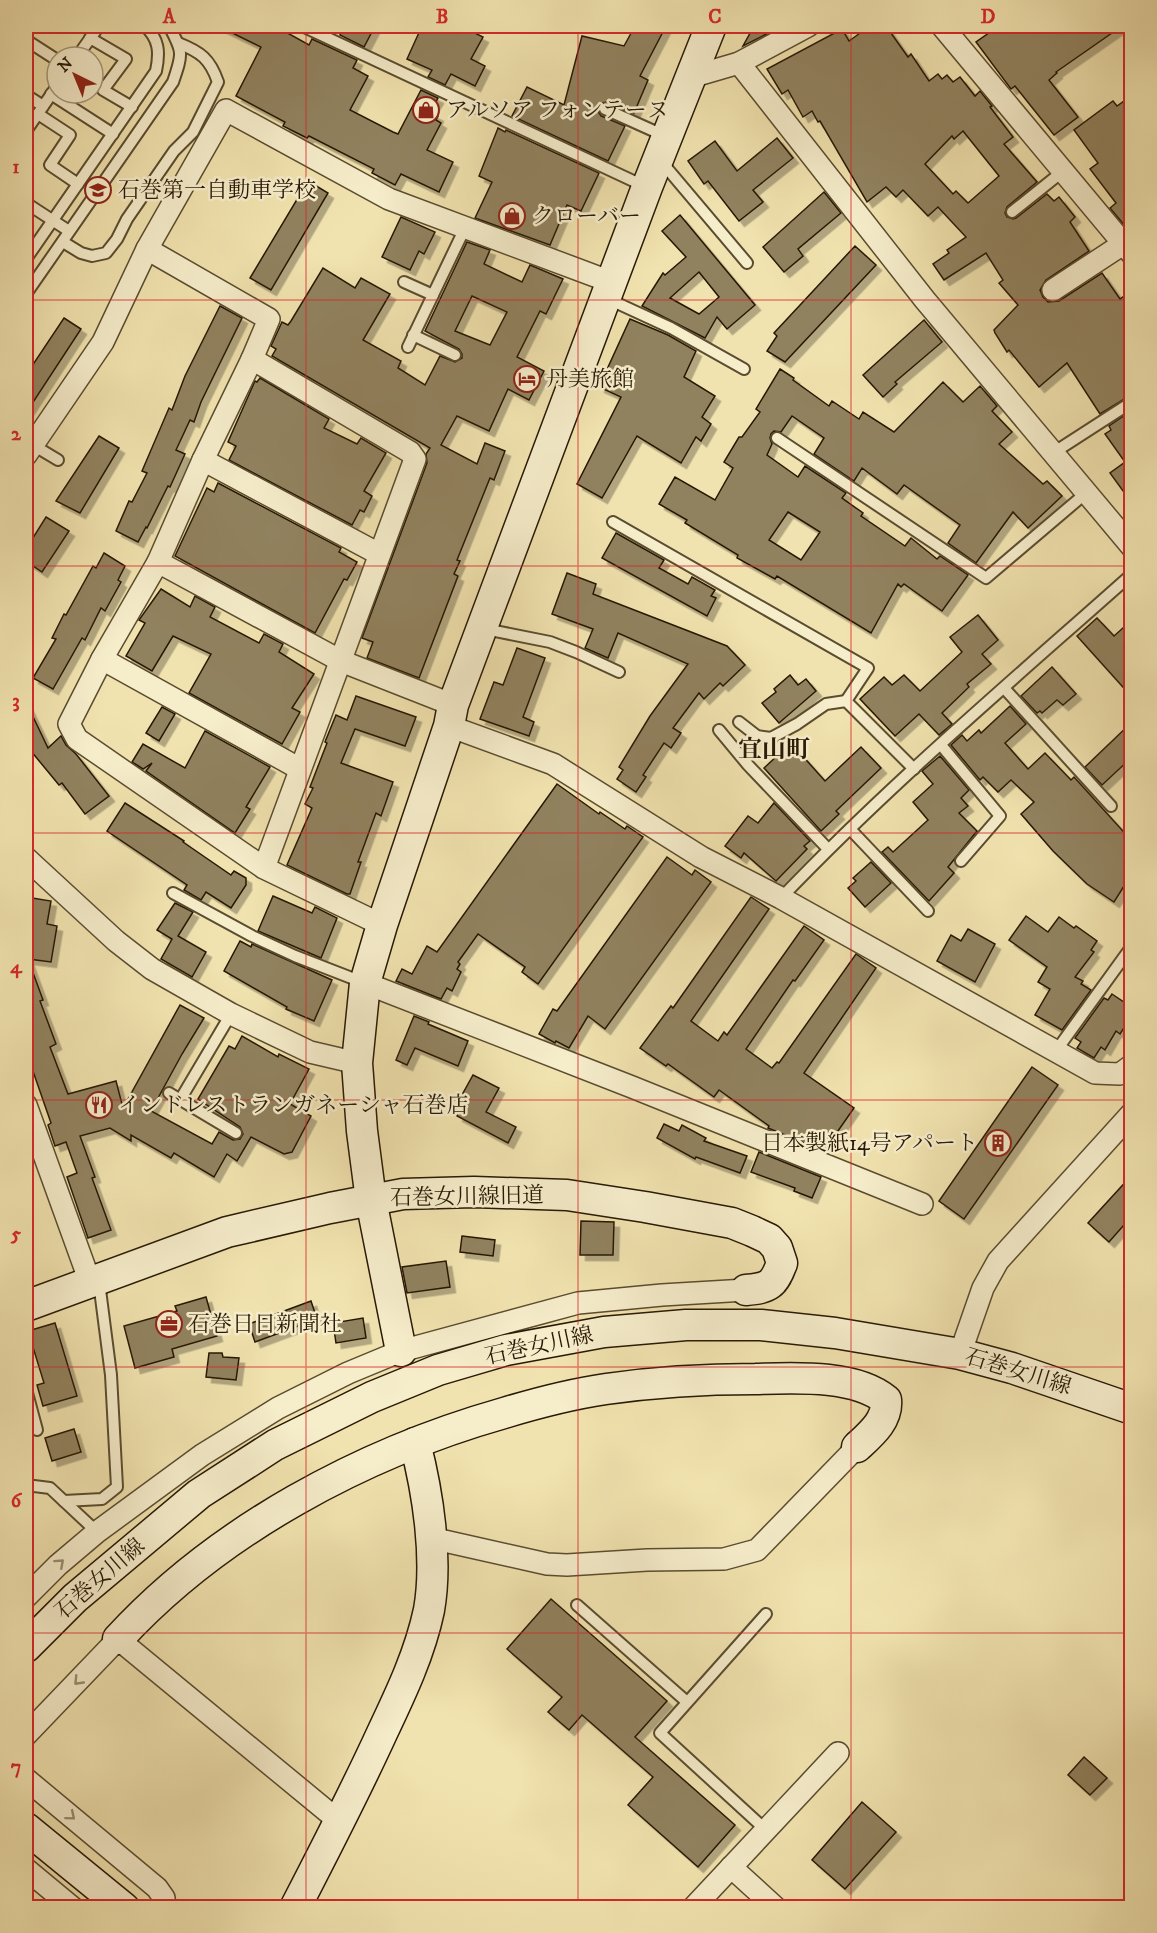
<svg xmlns="http://www.w3.org/2000/svg" width="1157" height="1933" font-family="'IM FELL DW Pica','Noto Serif JP',serif">
	<style>
		.building { fill: #91825e; stroke: #281906; stroke-width: 1.5; fill-rule: evenodd; filter: url(#shadow) }
		.lines { fill: none; stroke-linecap: round; stroke-linejoin: round }
		.lane-casing { stroke: #5a4c30; stroke-width: 14 }
		.street-casing { stroke: #5a4c30; stroke-width: 24 }
		.secondary-casing { stroke: #281906; stroke-width: 33 }
		.lane { stroke: #f6edcb; stroke-width: 10 }
		.street { stroke: #f6edcb; stroke-width: 21 }
		.secondary { stroke: #f6edcb; stroke-width: 30 }
		.oneway { stroke: #998e72 }
		.grid { fill: none; stroke: #d62828; stroke-width: 1.5; stroke-opacity: 0.55 }
		.labels { text-anchor: middle; dominant-baseline: central; stroke-width: 5; stroke-linejoin: round; paint-order: stroke }
		.poi-label { font-size: 22px; fill: #281906; stroke: #f6edcb; text-anchor: start }
		.street-label { font-size: 22px; fill: #281906; stroke: #f6edcb }
		.neighbourhood-label { font-size: 24px; font-weight: bold; fill: #281906; stroke: #f6edcb }
		.neatline { fill: none; stroke: #d62828; stroke-width: 2 }
		.grid-label { font-size: 20px; text-anchor: middle; font-weight: bold; fill: #d62828 }
	</style>
	<defs>
		<filter id="shadow"><feDropShadow dx="5.5" dy="5.5" stdDeviation="0" flood-color="#0004"/></filter>
	</defs>
	<rect width="100%" height="100%" fill="#f1e3af"/>
	<filter id="stains"><feTurbulence type="fractalNoise" baseFrequency=".00333" numOctaves="4"/><feColorMatrix values="0 0 0 0 .2 0 0 0 0 .09 0 0 0 0 .02 0 0 0 .5 -.17"/></filter>
	<radialGradient id="worn" r=".72"><stop offset=".6" stop-color="#630" stop-opacity="0"/><stop offset="1" stop-color="#630" stop-opacity=".3"/></radialGradient>
	<g class="building">
		<polygon points="218,26 275,26 309,45 312,39 357,60 353,68 368,76 350,110 393,132 398,134 421,90 438,98 430,112 438,116 436,120 441,123 427,150 453,162 439,192 401,174 395,185 372,173 374,169 309,136 307,138 283,126 285,122 236,96 261,47"/>
		<polygon points="345,26 375,26 364,47 340,35"/>
		<polygon points="422,26 461,26 483,37 471,59 485,66 475,86 451,74 445,85 428,77 432,70 407,59"/>
		<polygon points="635,26 666,26 640,76 648,80 634,113 608,102 601,103 598,106 599,113 601,116 625,126 608,161 512,116 527,87 564,105 582,36 624,46"/>
		<polygon points="754,26 782,26 743,46"/>
		<path d="M 870,26 L 886,26 L 908,57 L 911,54 L 929,81 L 938,74 L 942,79 L 947,75 L 953,82 L 960,77 L 975,96 L 980,91 L 992,106 L 990,107 L 1013,137 L 1004,144 L 1037,182 L 1007,207 L 1005,213 L 1007,217 L 1013,219 L 1016,218 L 1047,194 L 1054,201 L 1059,197 L 1075,217 L 1070,222 L 1089,251 L 1046,280 L 1040,290 L 1043,297 L 1048,302 L 1059,301 L 1102,273 L 1120,299 L 1131,291 L 1131,395 L 1100,414 L 1067,363 L 1039,387 L 1009,350 L 1007,352 L 995,333 L 994,330 L 1018,305 L 999,283 L 1003,280 L 986,253 L 944,280 L 933,264 L 949,253 L 947,250 L 966,237 L 938,207 L 928,216 L 903,190 L 896,197 L 886,187 L 867,202 L 820,121 L 818,122 L 812,111 L 803,117 L 788,90 L 782,94 L 767,69 L 842,29 L 849,41 ZM 963,131 L 999,176 L 968,203 L 956,191 L 953,194 L 925,164 L 952,136 L 954,139 Z"/>
		<polygon points="999,26 1122,26 1056,72 1057,73 1049,80 1078,117 1054,135 1015,86 1011,89 976,42"/>
		<polygon points="1131,96 1131,233 1110,208 1116,203 1090,169 1098,163 1074,130 1113,101 1117,106"/>
		<polygon points="498,128 505,132 506,130 599,173 581,211 567,205 550,245 475,218 492,182 479,176"/>
		<polygon points="777,138 793,158 753,190 763,202 739,221 708,181 704,184 688,161 715,141 737,171"/>
		<polygon points="308,181 328,193 271,290 250,278"/>
		<polygon points="824,192 841,213 798,249 803,256 784,272 763,247"/>
		<path d="M 680,215 L 755,305 L 727,329 L 717,317 L 705,338 L 642,306 L 663,273 L 665,275 L 686,257 L 662,231 ZM 699,272 L 719,297 L 699,314 L 670,298 Z"/>
		<polygon points="401,217 435,232 424,254 419,251 410,270 382,257"/>
		<path d="M 467,242 L 490,250 L 484,264 L 522,282 L 530,265 L 563,279 L 546,314 L 540,311 L 517,357 L 544,371 L 529,400 L 508,389 L 489,431 L 457,416 L 441,445 L 477,464 L 485,443 L 505,451 L 494,480 L 490,478 L 457,560 L 460,561 L 454,574 L 458,576 L 419,678 L 367,658 L 373,642 L 362,638 L 427,463 L 426,454 L 430,448 L 272,356 L 276,349 L 271,346 L 282,322 L 288,325 L 291,321 L 323,268 L 355,288 L 361,278 L 390,294 L 363,340 L 401,361 L 398,368 L 425,385 L 440,356 L 455,362 L 462,358 L 462,354 L 459,349 L 425,331 ZM 472,296 L 507,312 L 490,345 L 455,331 Z"/>
		<polygon points="855,246 876,265 785,362 767,351 777,336 774,333"/>
		<polygon points="220,306 242,318 201,402 194,422 190,420 176,450 185,454 170,487 168,486 147,528 146,527 138,542 116,531 129,501 132,502 147,473 142,471 169,408 172,410 185,376"/>
		<polygon points="64,318 81,329 26,413 26,375"/>
		<polygon points="630,319 668,335 696,351 684,377 715,396 702,417 711,424 701,441 696,437 681,463 637,436 602,498 577,484 621,397 599,387"/>
		<polygon points="924,320 942,342 895,382 897,384 883,397 863,375"/>
		<path d="M 780,369 L 794,378 L 793,380 L 829,406 L 832,401 L 859,419 L 863,412 L 894,432 L 943,382 L 963,402 L 980,386 L 997,406 L 992,411 L 1012,432 L 999,444 L 1043,484 L 1047,481 L 1062,496 L 1028,528 L 1013,512 L 976,563 L 948,543 L 960,525 L 904,485 L 897,494 L 862,468 L 854,481 L 814,454 L 824,438 L 792,416 L 781,432 L 774,431 L 771,434 L 770,438 L 772,444 L 767,455 L 798,477 L 805,466 L 846,493 L 842,498 L 863,513 L 861,516 L 905,546 L 911,538 L 937,559 L 940,556 L 968,575 L 942,611 L 904,584 L 901,587 L 898,584 L 871,633 L 777,576 L 775,579 L 737,558 L 738,555 L 685,523 L 687,520 L 659,504 L 675,477 L 715,500 L 733,468 L 724,462 L 739,437 L 742,437 L 760,412 L 756,409 ZM 788,512 L 820,532 L 801,560 L 769,540 Z"/>
		<polygon points="260,378 329,419 324,428 357,444 361,438 386,453 364,491 372,496 364,512 360,510 352,525 229,460 236,446 228,442 255,381 257,382"/>
		<polygon points="1131,411 1131,502 1110,473 1125,462 1105,434 1111,430 1109,426"/>
		<polygon points="99,436 119,448 80,513 56,501"/>
		<polygon points="218,483 341,548 339,552 357,562 347,580 344,579 315,633 175,556 207,488 214,492"/>
		<polygon points="46,517 69,531 42,572 26,561 26,549"/>
		<polygon points="616,533 664,560 659,568 688,584 692,577 715,590 711,596 716,598 707,616 602,558"/>
		<polygon points="104,553 125,566 118,580 121,582 105,611 101,608 85,640 82,638 53,689 33,678 56,639 52,638 64,614 66,615 93,566 96,568"/>
		<polygon points="567,573 596,584 593,594 727,646 745,665 723,686 720,683 704,699 699,693 673,728 681,733 671,748 664,743 643,775 646,777 636,792 617,779 623,770 619,767 650,716 688,664 618,633 608,658 585,648 593,629 552,614"/>
		<polygon points="161,589 190,607 195,596 215,607 210,617 259,643 264,634 283,644 279,652 314,674 292,708 300,712 282,744 189,693 211,654 173,636 152,671 126,656 145,623 139,620"/>
		<polygon points="978,615 998,640 982,654 991,664 967,684 969,687 942,713 952,724 939,735 919,714 895,736 860,699 884,677 892,685 904,675 920,691 962,652 950,637"/>
		<polygon points="1097,618 1114,636 1124,627 1131,636 1131,696 1077,636"/>
		<polygon points="517,648 545,658 523,717 534,722 529,736 480,719 494,682 503,685"/>
		<polygon points="1052,667 1076,694 1063,705 1057,700 1042,713 1040,711 1037,713 1021,696"/>
		<polygon points="790,675 798,685 806,679 816,691 779,723 762,703 776,692 774,689"/>
		<polygon points="356,696 416,717 405,746 355,729 341,763 393,782 381,816 376,813 358,862 361,862 350,894 347,894 287,865 312,808 305,804 313,788 310,787 327,743 325,742 336,715 347,720"/>
		<polygon points="26,702 48,748 61,736 66,745 76,754 109,796 85,814 62,783 59,785 26,745"/>
		<polygon points="1010,706 1026,724 1005,743 1028,769 1045,753 1071,780 1074,777 1131,840 1131,875 1114,902 1087,884 1053,851 1021,814 1034,802 1011,780 998,792 983,777 980,780 951,745 962,735 967,741 979,730 981,733"/>
		<polygon points="162,707 175,714 159,741 146,733"/>
		<polygon points="1131,723 1131,758 1102,785 1085,767"/>
		<polygon points="205,731 270,767 246,807 250,809 235,833 146,771 152,763 143,769 132,762 143,744 185,768"/>
		<polygon points="791,743 825,781 861,747 881,768 836,811 839,814 821,831 764,768"/>
		<polygon points="940,756 969,790 961,798 968,806 959,813 977,831 948,867 954,873 929,901 882,852 888,847 893,852 928,820 913,802 933,784 922,771"/>
		<polygon points="557,784 599,814 600,812 625,829 627,826 643,837 538,984 522,972 525,967 478,934 458,962 460,964 457,969 461,972 452,991 447,988 441,999 396,981 402,969 412,974 427,946 437,952"/>
		<polygon points="125,803 184,841 183,842 231,875 234,871 246,878 246,885 231,908 206,892 201,900 184,890 187,885 107,831"/>
		<polygon points="774,803 810,841 804,846 807,849 776,881 744,853 741,858 725,846 748,816 758,823"/>
		<polygon points="667,857 692,875 695,870 711,882 605,1029 588,1016 569,1048 556,1041 555,1043 539,1034 553,1009 557,1011"/>
		<polygon points="871,862 891,883 865,907 848,888 856,881 853,878"/>
		<polygon points="273,896 312,913 315,907 337,918 321,958 258,931"/>
		<polygon points="26,897 51,901 47,924 57,926 51,962 28,959 43,1000 40,1001 56,1044 50,1047 68,1094 116,1081 123,1108 180,1005 204,1018 182,1054 151,1111 212,1144 219,1132 233,1140 240,1139 243,1134 240,1127 198,1099 229,1046 235,1049 242,1036 278,1057 279,1054 309,1069 290,1104 311,1116 292,1152 284,1154 251,1137 237,1161 227,1154 214,1177 174,1153 171,1158 131,1135 131,1141 110,1128 80,1136 95,1177 92,1178 111,1230 88,1238 67,1177 77,1173 66,1142 55,1146 48,1125 51,1123 26,1051"/>
		<polygon points="751,897 769,909 691,1021 718,1041 724,1032 727,1035 804,926 824,940 795,981 793,980 746,1049 772,1068 777,1062 779,1063 856,954 876,968 804,1073 854,1108 824,1151 768,1128 769,1126 719,1090 714,1097 668,1064 666,1066 640,1048 671,1006 673,1008"/>
		<polygon points="175,903 193,912 178,936 206,952 192,977 161,959 172,939 157,930"/>
		<polygon points="1026,916 1048,932 1059,917 1074,928 1076,926 1097,941 1091,950 1094,952 1075,977 1083,981 1081,984 1091,990 1062,1030 1035,1015 1050,989 1038,982 1047,967 1009,940"/>
		<polygon points="968,929 995,944 975,982 937,961 951,935 961,941"/>
		<polygon points="240,941 251,947 252,944 332,980 314,1021 286,1009 287,1007 224,971"/>
		<polygon points="1112,994 1131,1007 1131,1017 1120,1034 1116,1031 1105,1050 1101,1047 1094,1058 1077,1048 1081,1042 1075,1038 1104,998 1108,1000"/>
		<polygon points="414,1016 429,1022 428,1024 468,1041 458,1066 415,1048 407,1065 396,1060"/>
		<polygon points="1032,1067 1058,1085 964,1219 939,1201"/>
		<polygon points="473,1075 499,1088 486,1112 516,1127 508,1143 457,1116 466,1097 462,1095"/>
		<polygon points="664,1124 679,1131 682,1125 706,1138 704,1141 747,1156 740,1173 696,1157 695,1159 657,1138"/>
		<polygon points="759,1152 821,1177 812,1198 794,1191 795,1188 751,1172"/>
		<polygon points="1131,1176 1131,1217 1109,1242 1088,1223"/>
		<polygon points="581,1221 614,1222 613,1255 580,1255"/>
		<polygon points="462,1236 495,1240 493,1256 460,1252"/>
		<polygon points="446,1261 450,1287 407,1293 402,1267"/>
		<polygon points="206,1297 217,1336 172,1349 174,1357 135,1368 124,1326 177,1311 175,1306"/>
		<polygon points="311,1301 317,1319 255,1342 249,1324"/>
		<polygon points="363,1318 366,1338 336,1343 333,1323"/>
		<polygon points="55,1323 77,1396 43,1406 37,1385 44,1383 28,1331"/>
		<polygon points="209,1353 222,1353 223,1357 239,1358 236,1380 206,1377"/>
		<polygon points="74,1429 81,1452 52,1461 45,1438"/>
		<polygon points="551,1599 667,1701 635,1737 735,1825 698,1867 628,1805 653,1777 582,1715 569,1730 548,1712 562,1697 507,1649"/>
		<polygon points="1084,1757 1107,1778 1090,1795 1068,1775"/>
		<polygon points="862,1802 896,1832 845,1889 812,1860"/>
	</g>
	<g class="lines">
		<defs>
			<g id="lane">
				<polyline points="302,26 644,186"/>
				<polyline points="90,38 126,59 103,90 132,107"/>
				<polyline points="26,40 57,60"/>
				<polyline points="77,57 99,26"/>
				<polyline points="51,94 113,134"/>
				<polyline points="26,95 43,106"/>
				<polyline points="605,109 665,136"/>
				<polyline points="38,114 70,135 50,165 78,184"/>
				<polyline points="26,131 57,86"/>
				<polyline points="660,160 747,263"/>
				<polyline points="26,203 69,231"/>
				<polyline points="1012,212 1062,172"/>
				<path d="M 63,242 L 81,253 L 92,256 L 106,253 L 117,239 L 127,219 L 174,151 L 193,132 L 218,82 C 210,59 201,52 178,43"/>
				<path d="M 26,259 L 156,71 C 160,52 159,39 145,26"/>
				<polyline points="404,282 433,295"/>
				<path d="M 26,294 L 173,82 C 183,53 183,52 169,26"/>
				<polyline points="606,298 671,328 744,369"/>
				<polyline points="413,335 455,355"/>
				<polyline points="408,347 465,228"/>
				<polyline points="777,438 986,578 1086,493"/>
				<polyline points="33,445 58,460"/>
				<polyline points="1053,453 1132,402"/>
				<polyline points="613,522 868,668 846,701 914,769"/>
				<polyline points="485,629 550,642 576,652 619,672"/>
				<polyline points="1004,688 1111,806"/>
				<polyline points="739,722 757,736 771,738 797,724 826,704 846,701"/>
				<polyline points="719,730 748,765 828,849"/>
				<polyline points="941,745 1000,816 961,861"/>
				<polyline points="850,829 928,911"/>
				<polyline points="173,893 252,936 295,956 362,982"/>
				<path d="M 781,898 C 891,783 1013,680 1132,574"/>
				<polyline points="1056,1051 1132,946"/>
				<polyline points="169,1093 236,1133"/>
				<polyline points="180,1100 231,1014"/>
				<polyline points="26,1389 37,1430"/>
				<polyline points="26,1485 50,1488 97,1532"/>
				<polyline points="64,1501 102,1499 117,1487 111,1375 99,1282"/>
				<polyline points="577,1605 687,1702"/>
				<polyline points="766,1830 660,1733 766,1614"/>
			</g>
			<g id="street">
				<polyline points="942,26 1132,254"/>
				<polyline points="739,63 925,300 1132,547"/>
				<polyline points="691,77 739,63 808,26"/>
				<polyline points="147,249 269,319 252,359"/>
				<polyline points="1053,290 1123,244"/>
				<polyline points="26,455 103,342 147,249 226,110 389,199 611,282"/>
				<polyline points="203,460 379,554"/>
				<polyline points="158,562 341,661 453,705"/>
				<polyline points="102,659 300,769"/>
				<polyline points="449,726 553,764 701,857 781,898 1095,1073 1120,1074 1132,1065"/>
				<polyline points="26,858 116,941 152,969 231,1014 310,1052 357,1063"/>
				<polyline points="264,868 415,459 410,452 252,359 203,460 158,562 102,659 69,724 77,739 264,868 382,925"/>
				<polyline points="365,983 632,1087 922,1204"/>
				<polyline points="26,1105 90,1282"/>
				<polyline points="960,1354 983,1288 998,1261 1132,1113"/>
				<polyline points="431,1538 547,1564 567,1565 647,1560 724,1559 757,1550 857,1447"/>
				<polyline points="26,1597 58,1565 97,1532 202,1455 278,1408 348,1373 401,1351 578,1303 662,1295 746,1290"/>
				<polyline points="26,1735 118,1639 340,1822"/>
				<polyline points="26,1779 157,1888 164,1898 165,1908"/>
				<polyline points="731,1867 776,1908"/>
				<polyline points="26,1869 73,1908"/>
				<polyline points="693,1908 838,1753"/>
			</g>
			<g id="secondary">
				<path d="M 26,1306 L 227,1232 L 330,1208 L 403,1194 L 474,1192 L 567,1195 L 645,1207 L 732,1223 L 752,1231 L 769,1239 L 777,1248 L 782,1263 C 774,1285 769,1288 746,1290"/>
				<polyline points="401,1351 371,1200 362,1131 357,1063 365,983 382,925 449,726 453,705 647,187 711,26"/>
				<path d="M 118,1639 C 218,1530 363,1453 504,1413 C 537,1403 572,1394 606,1389 C 655,1382 705,1379 755,1379 C 793,1378 855,1374 886,1400 C 888,1420 871,1434 857,1447"/>
				<polyline points="26,1647 75,1598 199,1494 275,1445 372,1397 438,1370 506,1350 604,1332 686,1325 761,1325 835,1333 960,1354 1012,1368 1132,1409"/>
				<polyline points="26,1828 124,1908"/>
				<path d="M 295,1908 C 325,1850 355,1792 382,1733 C 401,1693 420,1653 429,1610 C 438,1559 428,1493 415,1443"/>
			</g>
		</defs>
		<use href="#lane" class="lane-casing"/>
		<use href="#street" class="street-casing"/>
		<use href="#secondary" class="secondary-casing"/>
		<use href="#lane" class="lane"/>
		<use href="#street" class="street"/>
		<use href="#secondary" class="secondary"/>
	</g>
	<defs><path id="oneway-chevron" d="M-2-3.5L2.5 0L-2 3.5" fill="none" stroke-width="1.6" stroke-linecap="round" stroke-linejoin="round" transform="scale(1.5)"/></defs>
	<g class="oneway">
		<use href="#oneway-chevron" transform="translate(60 1563) rotate(-42)"/>
		<use href="#oneway-chevron" transform="translate(78 1681) rotate(134)"/>
		<use href="#oneway-chevron" transform="translate(71 1816) rotate(40)"/>
	</g>
	<path class="grid" d="M 306,26 L 306,1908M 578,26 L 578,1908M 851,26 L 851,1908M 26,300 L 1132,300M 26,566 L 1132,566M 26,833 L 1132,833M 26,1100 L 1132,1100M 26,1367 L 1132,1367M 26,1633 L 1132,1633"/>
	<defs>
		<symbol id="shop-ring" viewBox="-11 -11 22 22"><circle r="9.5" fill="#f6edcb" stroke="#8f2418" stroke-width="1.5"/><path d="M-5-2.5h2.3a2.7 3.5 0 0 1 5.4 0H5L5.5 6h-11ZM-1.5-2.5h3a1.5 2.3 0 0 0-3 0Z" fill="#8f2418"/></symbol>
		<symbol id="school-ring" viewBox="-11 -11 22 22"><circle r="9.5" fill="#f6edcb" stroke="#8f2418" stroke-width="1.5"/><path d="M0-5L7-2L0 1L-7-2ZM-4 1L0 2.5L4 1V4Q0 6-4 4Z" fill="#8f2418"/></symbol>
		<symbol id="hotel-ring" viewBox="-11 -11 22 22"><circle r="9.5" fill="#f6edcb" stroke="#8f2418" stroke-width="1.5"/><path d="M-6-4.5h1.5V1H6V5H4.5V3h-9V5H-6ZM-4 0a1.8 1.8 0 1 1 3.6 0ZM.5 0V-2.5h3Q6-2.5 6 0Z" fill="#8f2418"/></symbol>
		<symbol id="restaurant-ring" viewBox="-11 -11 22 22"><circle r="9.5" fill="#f6edcb" stroke="#8f2418" stroke-width="1.5"/><path d="M-5-6h1v4h1v-4h1v4h1v-4h1v5L-1.5 .5V6h-2V.5L-5-1ZM5-6V6H3V1.5H1.5Q1.5-4 5-6Z" fill="#8f2418"/></symbol>
		<symbol id="building-ring" viewBox="-11 -11 22 22"><circle r="9.5" fill="#f6edcb" stroke="#8f2418" stroke-width="1.5"/><path d="M-4-6H4V6H1V3H-1V6H-4ZM-2.5-4.3h1.7v1.8h-1.7ZM.8-4.3h1.7v1.8H.8ZM-2.5-1h1.7V.8h-1.7ZM.8-1h1.7V.8H.8Z" fill="#8f2418"/></symbol>
		<symbol id="office-ring" viewBox="-11 -11 22 22"><circle r="9.5" fill="#f6edcb" stroke="#8f2418" stroke-width="1.5"/><path d="M-6-3h4V-5.5h4V-3h4V5H-6ZM-1-4.5V-3h2v-1.5ZM-6 0V1H6V0Z" fill="#8f2418"/></symbol>
	</defs>
	<g fill-rule="evenodd">
		<use href="#shop-ring" x="411" y="95" width="30" height="30"/>
		<use href="#school-ring" x="83" y="175" width="30" height="30"/>
		<use href="#shop-ring" x="497" y="201" width="30" height="30"/>
		<use href="#hotel-ring" x="512" y="364" width="30" height="30"/>
		<use href="#restaurant-ring" x="84" y="1090" width="30" height="30"/>
		<use href="#building-ring" x="983" y="1128" width="30" height="30"/>
		<use href="#office-ring" x="154" y="1309" width="30" height="30"/>
	</g>
	<g class="labels">
		<g class="poi-label">
			<text x="446" y="110">アルソア フォンテーヌ</text>
			<text x="118" y="190">石巻第一自動車学校</text>
			<text x="532" y="216">クローバー</text>
			<text x="546" y="379">丹美旅館</text>
			<text x="118" y="1105">インドレストランガネーシャ石巻店</text>
			<text x="978" y="1143" text-anchor="end">日本製紙14号アパート</text>
			<text x="188" y="1324">石巻日日新聞社</text>
		</g>
		<g class="street-label">
			<text transform="translate(467 1197) rotate(-1)">石巻女川線旧道</text>
			<text transform="translate(539 1346) rotate(-12)">石巻女川線</text>
			<text transform="translate(1018 1372) rotate(17)">石巻女川線</text>
			<text transform="translate(100 1579) rotate(-41)">石巻女川線</text>
		</g>
		<g class="neighbourhood-label">
			<text x="774" y="750">宜山町</text>
		</g>
	</g>
	<rect width="1157" height="1933" fill="none" stroke="#f1e3af" stroke-width="66"/>
	<g transform="translate(75 75) rotate(317)"><circle r="28" fill="#f6edcb" stroke="#a4987c" stroke-width="1.5"/>
	<path d="M0-4.5L10 22L0 15L-10 22Z" fill="#8f2418"/>
	<text y="-9" font-size="16" font-weight="bold" text-anchor="middle" fill="#281906">N</text>
	</g>
	<rect x="33" y="33" width="1091" height="1867" class="neatline"/>
	<g class="grid-label">
		<text x="169" y="23">A</text>
		<text x="442" y="23">B</text>
		<text x="715" y="23">C</text>
		<text x="988" y="23">D</text>
		<text x="16" y="173">1</text>
		<text x="16" y="440">2</text>
		<text x="16" y="707">3</text>
		<text x="16" y="973">4</text>
		<text x="16" y="1240">5</text>
		<text x="16" y="1507">6</text>
		<text x="16" y="1773">7</text>
	</g>
	<rect width="100%" height="100%" filter="url(#stains)"/>
	<rect width="100%" height="100%" fill="url(#worn)"/>
</svg>
